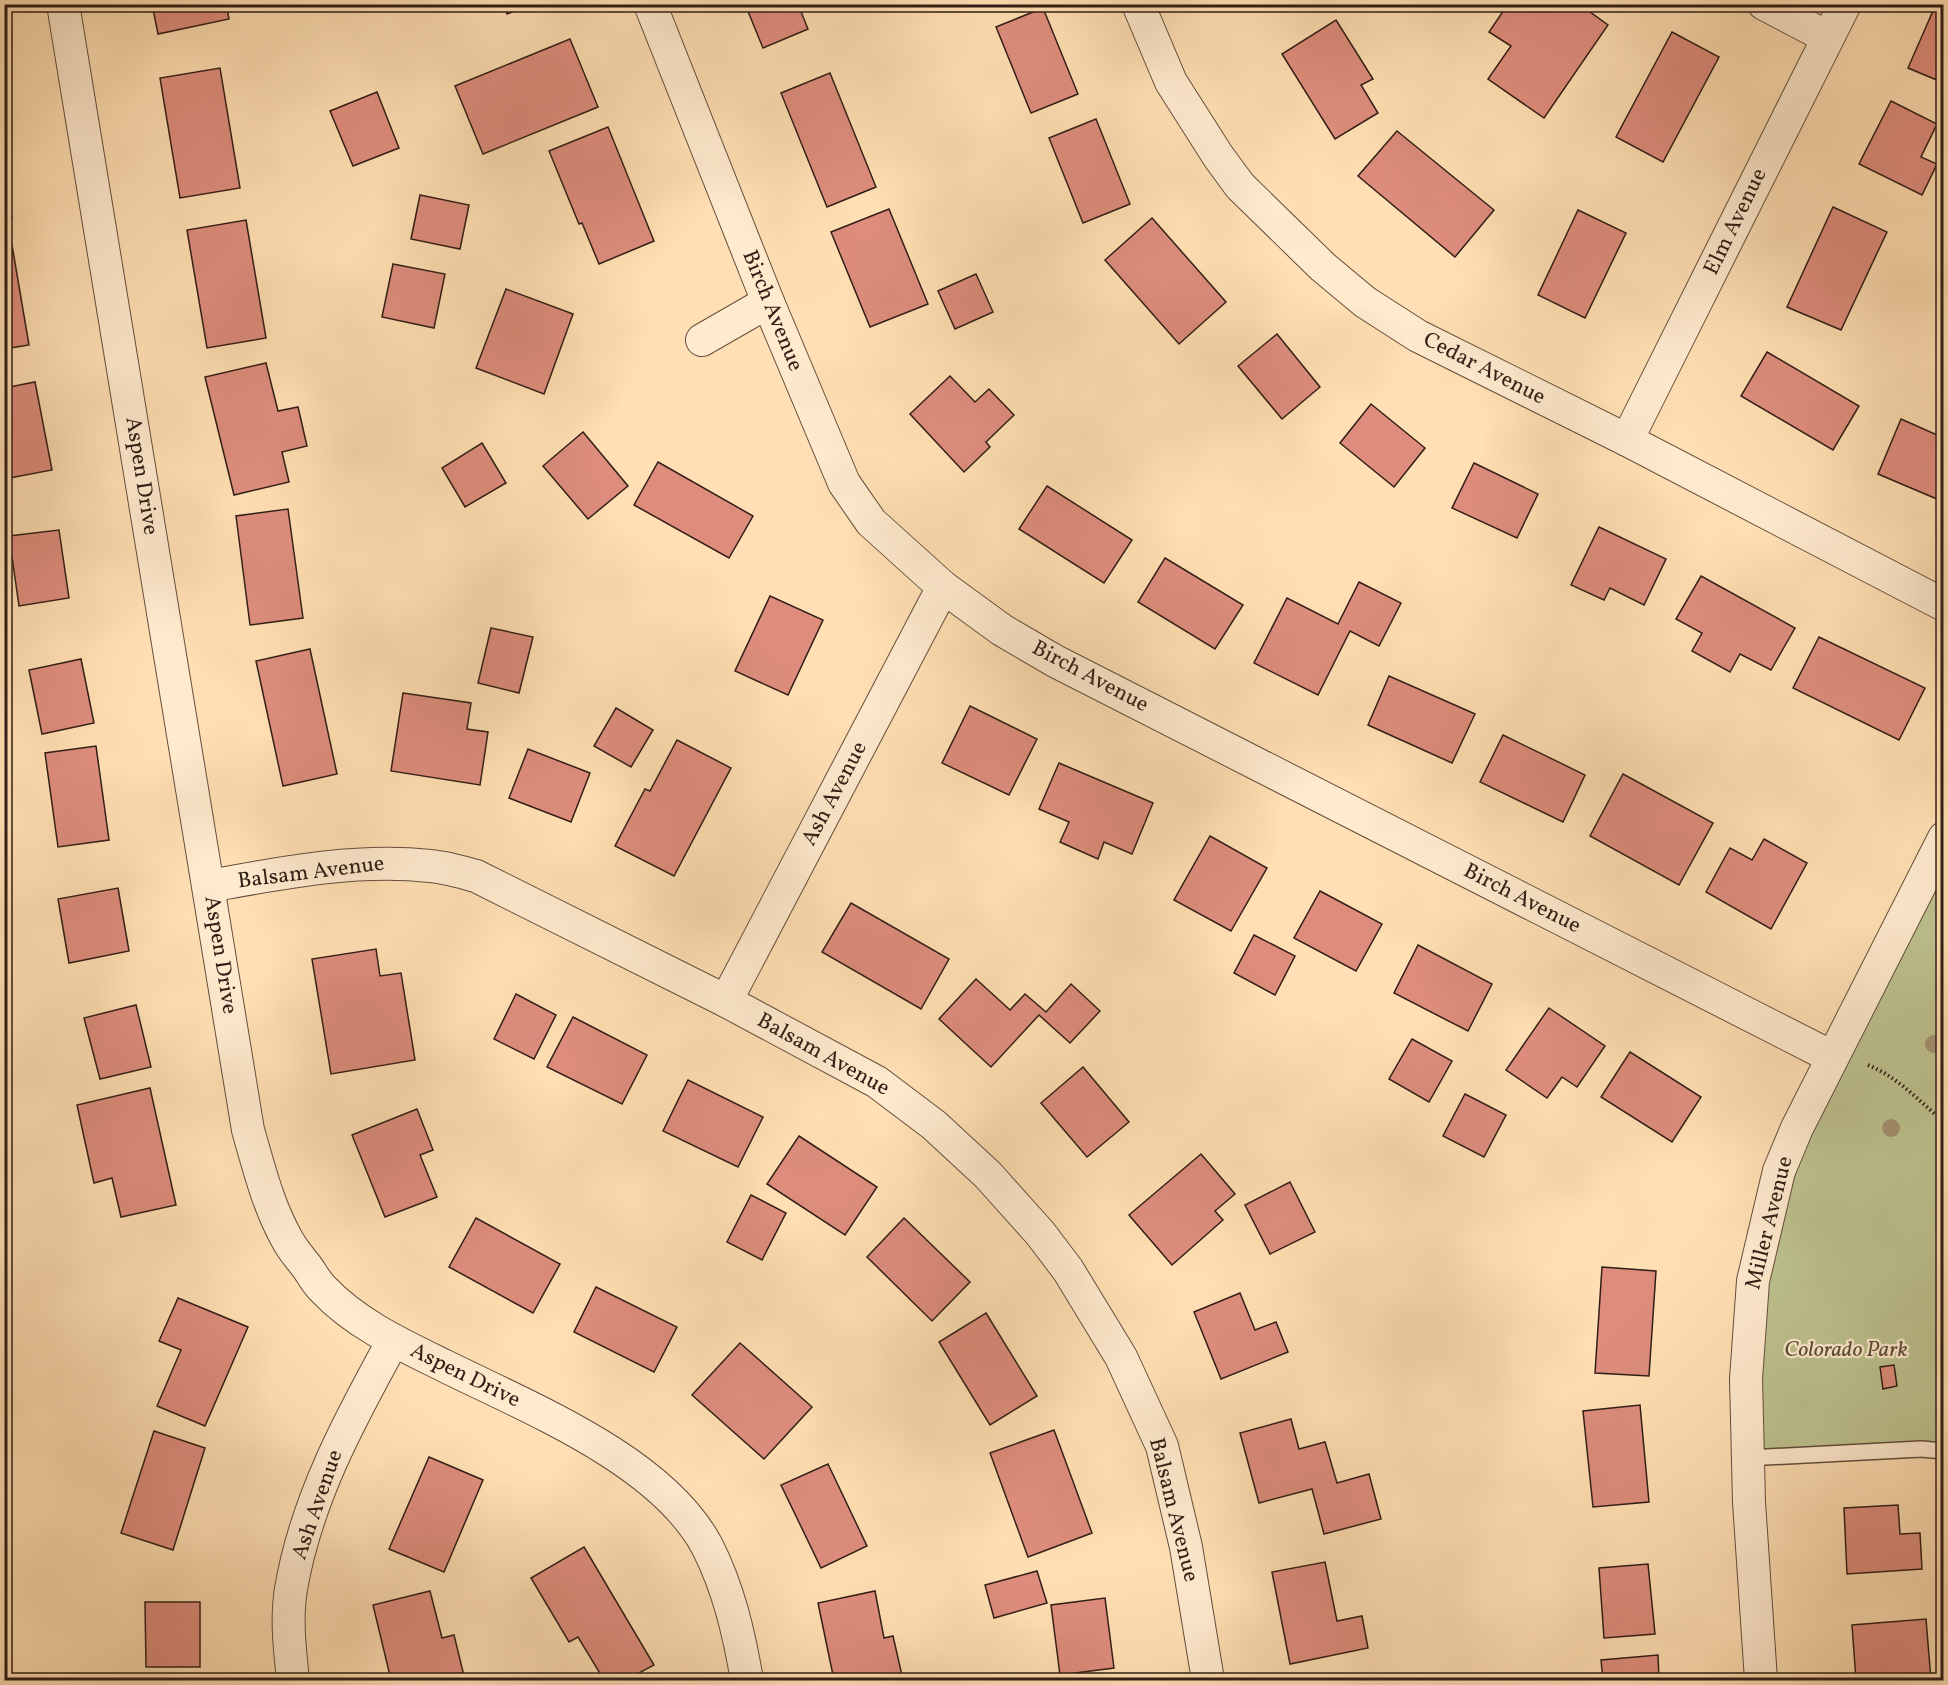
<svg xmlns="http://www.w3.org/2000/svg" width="1948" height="1685" font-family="Vollkorn,serif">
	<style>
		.green { fill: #bdc28f; stroke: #777052; stroke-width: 1.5 }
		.building { fill: #de8d7d; stroke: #311e16; stroke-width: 1.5 }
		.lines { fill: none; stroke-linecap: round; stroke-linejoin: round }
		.lane-casing { stroke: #644e3d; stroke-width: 18 }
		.street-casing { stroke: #644e3d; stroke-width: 34 }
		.path { stroke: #311e16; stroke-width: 4; stroke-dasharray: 1.5 3; stroke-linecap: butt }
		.lane { stroke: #ffeace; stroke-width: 15 }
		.street { stroke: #ffeace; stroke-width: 32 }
		.tree { fill: #a59070 }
		.labels { text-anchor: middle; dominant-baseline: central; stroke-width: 4.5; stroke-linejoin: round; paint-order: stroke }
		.street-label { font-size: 22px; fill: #311e16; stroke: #ffeace }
		.park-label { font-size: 22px; font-style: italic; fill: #5b4f3a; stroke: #ffeace }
	</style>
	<rect width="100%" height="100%" fill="#ffdfb3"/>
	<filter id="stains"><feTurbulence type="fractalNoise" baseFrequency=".00333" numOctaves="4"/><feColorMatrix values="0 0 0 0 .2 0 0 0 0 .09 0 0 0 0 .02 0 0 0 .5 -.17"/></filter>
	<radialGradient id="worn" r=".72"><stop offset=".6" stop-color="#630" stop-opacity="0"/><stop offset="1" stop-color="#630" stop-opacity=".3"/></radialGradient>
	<polygon class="green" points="1943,838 1943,1451 1747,1458 1779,1171"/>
	<g class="building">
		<polygon points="152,4 226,4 229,19 158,34"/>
		<polygon points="503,4 531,4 507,14"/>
		<polygon points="745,4 798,4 808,29 763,48"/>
		<polygon points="1508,4 1579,4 1608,25 1544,118 1488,79 1511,46 1489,32"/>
		<polygon points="1936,4 1944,4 1944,83 1908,68"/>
		<polygon points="1043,8 1078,94 1031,113 996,27"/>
		<polygon points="1336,20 1373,79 1361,85 1378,113 1335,139 1282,54"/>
		<polygon points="1672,32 1719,57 1663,162 1616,137"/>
		<polygon points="570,39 598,107 483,154 455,86"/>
		<polygon points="220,68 240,188 180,198 160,78"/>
		<polygon points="830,73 876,187 827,207 781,93"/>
		<polygon points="377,92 399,148 353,166 330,111"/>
		<polygon points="1891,101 1937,124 1921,157 1937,164 1922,195 1859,164"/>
		<polygon points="1096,119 1130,204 1083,223 1049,138"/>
		<polygon points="608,127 654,241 599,264 582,223 579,224 549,151"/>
		<polygon points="1397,131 1494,210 1455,257 1358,176"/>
		<polygon points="4,175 12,218 4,219"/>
		<polygon points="420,195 469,205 460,249 411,239"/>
		<polygon points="1833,207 1887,232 1841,330 1787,307"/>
		<polygon points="889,209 928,304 870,327 831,232"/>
		<polygon points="1578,210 1626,233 1585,318 1538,295"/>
		<polygon points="1152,218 1226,302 1179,344 1105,260"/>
		<polygon points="246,220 266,338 207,348 187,230"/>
		<polygon points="12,245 29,345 4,349 4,246"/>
		<polygon points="393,264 445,274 434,328 382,317"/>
		<polygon points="976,274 993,312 955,329 938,291"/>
		<polygon points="506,289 573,314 544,394 476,368"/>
		<polygon points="1277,334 1320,387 1282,419 1238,366"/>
		<polygon points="1767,352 1859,406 1833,450 1741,396"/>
		<polygon points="266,363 278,411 298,407 307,446 282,452 289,482 234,495 205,377"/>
		<polygon points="950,376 975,402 989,389 1014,415 986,442 990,447 964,472 910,414"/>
		<polygon points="35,382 52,470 4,479 4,388"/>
		<polygon points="1371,404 1425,448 1394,487 1340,443"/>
		<polygon points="1901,419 1944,438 1944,502 1878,474"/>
		<polygon points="583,432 628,486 588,519 543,466"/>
		<polygon points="482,443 506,483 465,507 442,468"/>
		<polygon points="658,462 753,516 729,558 634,505"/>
		<polygon points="1474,463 1538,494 1517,538 1452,508"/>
		<polygon points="1047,486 1132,540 1104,583 1019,529"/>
		<polygon points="288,509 303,618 250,625 236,516"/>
		<polygon points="1599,527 1666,559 1644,605 1610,588 1604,600 1571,585"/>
		<polygon points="59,530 69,598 19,606 9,536"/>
		<polygon points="1165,558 1243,605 1215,649 1138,602"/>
		<polygon points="1701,576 1795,628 1771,670 1740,654 1730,672 1692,651 1702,633 1676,619"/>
		<polygon points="1359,582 1401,603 1379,646 1350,631 1318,695 1254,663 1287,598 1338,624"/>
		<polygon points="770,596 823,620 788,695 735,671"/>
		<polygon points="491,628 533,637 519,693 478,683"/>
		<polygon points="1819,637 1925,688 1899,740 1793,688"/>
		<polygon points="310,649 337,774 283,786 256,661"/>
		<polygon points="81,659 94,723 42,734 29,670"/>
		<polygon points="1389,676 1475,714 1452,763 1368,725"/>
		<polygon points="403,693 471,703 467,729 488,732 480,785 391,771"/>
		<polygon points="970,706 1037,739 1009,795 942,763"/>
		<polygon points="616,708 653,730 631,767 594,746"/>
		<polygon points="1503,735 1585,775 1563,822 1480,782"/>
		<polygon points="677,740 731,768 674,876 615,846 645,789 650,791"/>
		<polygon points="96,746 109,840 58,847 45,753"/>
		<polygon points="528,749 590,773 571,822 509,798"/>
		<polygon points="1059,763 1153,803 1132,854 1104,842 1098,859 1060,842 1069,822 1039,809"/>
		<polygon points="1623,774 1713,823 1679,885 1590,836"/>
		<polygon points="1210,836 1267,868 1231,931 1174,900"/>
		<polygon points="1764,839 1807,863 1771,929 1706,892 1730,848 1752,860"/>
		<polygon points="118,888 129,951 69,963 58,899"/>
		<polygon points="1320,891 1382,924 1356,971 1294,938"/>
		<polygon points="851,903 949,959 921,1009 822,952"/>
		<polygon points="1254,935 1295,956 1275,995 1234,973"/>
		<polygon points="1418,945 1492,984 1468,1031 1394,993"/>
		<polygon points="376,949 380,976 401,973 415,1060 331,1074 312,959"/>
		<polygon points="976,979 1010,1010 1025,994 1046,1012 1071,984 1100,1011 1070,1043 1039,1015 991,1067 939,1019"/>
		<polygon points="516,994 556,1015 534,1059 494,1039"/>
		<polygon points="136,1005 151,1067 100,1079 84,1018"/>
		<polygon points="1549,1008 1605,1046 1577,1087 1562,1077 1547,1098 1506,1070"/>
		<polygon points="573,1017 647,1055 622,1104 547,1067"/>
		<polygon points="1412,1039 1452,1061 1429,1102 1389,1079"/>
		<polygon points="1630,1052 1701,1097 1672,1142 1601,1097"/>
		<polygon points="1083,1067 1129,1122 1087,1157 1041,1103"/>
		<polygon points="688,1080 763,1117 738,1167 663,1131"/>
		<polygon points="150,1088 176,1205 121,1217 112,1178 94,1183 77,1105"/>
		<polygon points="1465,1094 1506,1115 1484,1157 1443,1136"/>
		<polygon points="417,1109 433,1150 420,1155 437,1197 385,1217 352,1135"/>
		<polygon points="799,1136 877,1187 845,1235 767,1184"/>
		<polygon points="1201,1154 1235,1194 1215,1211 1223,1220 1172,1265 1129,1215"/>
		<polygon points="1290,1182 1315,1232 1270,1254 1245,1205"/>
		<polygon points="751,1195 786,1213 762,1260 727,1242"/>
		<polygon points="476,1218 560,1264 533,1313 449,1267"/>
		<polygon points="904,1218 970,1282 932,1321 867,1257"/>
		<polygon points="1602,1267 1656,1271 1649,1376 1595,1373"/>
		<polygon points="596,1287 677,1327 654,1372 574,1332"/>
		<polygon points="1240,1293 1255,1330 1276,1322 1288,1352 1221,1379 1194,1312"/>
		<polygon points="178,1298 248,1327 205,1426 157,1406 181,1350 159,1341"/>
		<polygon points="986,1313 1037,1396 990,1425 939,1342"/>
		<polygon points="740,1343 812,1407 764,1459 692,1395"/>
		<polygon points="1894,1365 1897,1386 1883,1389 1880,1367"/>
		<polygon points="1640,1405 1649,1502 1593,1507 1583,1411"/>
		<polygon points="1291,1419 1299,1449 1325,1442 1337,1483 1369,1474 1381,1519 1324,1534 1312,1489 1259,1503 1240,1433"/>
		<polygon points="1054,1430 1092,1533 1028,1557 990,1453"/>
		<polygon points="154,1431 205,1448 173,1550 121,1533"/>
		<polygon points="429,1457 483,1480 444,1572 389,1549"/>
		<polygon points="828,1464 867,1546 821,1568 781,1485"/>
		<polygon points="1898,1505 1900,1534 1920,1533 1922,1569 1847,1574 1844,1508"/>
		<polygon points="584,1547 654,1665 626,1680 604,1680 578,1637 569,1642 531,1578"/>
		<polygon points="1325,1562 1337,1621 1362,1616 1368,1648 1290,1664 1272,1572"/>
		<polygon points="1648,1564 1655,1634 1604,1638 1599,1568"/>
		<polygon points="1037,1571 1047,1603 994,1618 985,1585"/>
		<polygon points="430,1591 442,1638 454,1635 465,1680 391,1680 373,1605"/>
		<polygon points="875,1591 884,1638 893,1636 903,1680 834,1680 818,1603"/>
		<polygon points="1105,1598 1114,1668 1060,1675 1051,1605"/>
		<polygon points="145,1602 200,1602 200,1667 146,1667"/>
		<polygon points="1926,1619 1931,1680 1856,1680 1852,1625"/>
		<polygon points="1658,1655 1659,1680 1603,1680 1601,1660"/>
	</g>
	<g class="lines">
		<defs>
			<polyline id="lane" points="1747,1458 1921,1449 1944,1451"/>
			<g id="street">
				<path d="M 63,4 L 248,1130 C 259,1168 268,1206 288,1241 C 293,1250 300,1258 307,1267 C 312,1274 316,1282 323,1289 C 356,1324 402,1345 445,1366 C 529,1408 661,1460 707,1546 C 729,1589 739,1634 747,1680"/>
				<polyline points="650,4 768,302 844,483 871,522 943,587 1002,630 1055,661 1832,1057"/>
				<polyline points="1138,4 1171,82 1218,156 1240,186 1323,267 1365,302 1418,336 1627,440 1944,605"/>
				<polyline points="1764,4 1827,37"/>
				<polyline points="702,340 768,302"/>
				<polyline points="1627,440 1845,4"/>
				<path d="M 209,886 C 281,873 356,858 430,866 C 445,867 461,872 476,876 L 726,1001 L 877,1082 L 934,1125 L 988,1175 L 1040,1233 L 1068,1270 L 1121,1357 L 1162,1446 L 1186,1547 L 1208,1680"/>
				<polyline points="726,1001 943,587"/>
				<path d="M 293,1680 C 290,1651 286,1619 291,1589 C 306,1500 350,1419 393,1341"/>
				<polyline points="1761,1680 1749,1502 1746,1379 1753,1281 1779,1171 1797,1128 1944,838"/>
			</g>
		</defs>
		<use href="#lane" class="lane-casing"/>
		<use href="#street" class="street-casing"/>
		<path class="path" d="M 1868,1065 C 1898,1077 1920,1102 1944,1122"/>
		<use href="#lane" class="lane"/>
		<use href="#street" class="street"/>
	</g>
	<g class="tree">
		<circle cx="1934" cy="1044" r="9"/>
		<circle cx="1891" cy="1128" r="9"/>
	</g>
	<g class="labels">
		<g class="street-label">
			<text transform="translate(1736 222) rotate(-64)">Elm Avenue</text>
			<text transform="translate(772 311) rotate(68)">Birch Avenue</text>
			<text transform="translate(1484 369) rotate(27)">Cedar Avenue</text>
			<text transform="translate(141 476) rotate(81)">Aspen Drive</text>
			<text transform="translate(1090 677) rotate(28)">Birch Avenue</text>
			<text transform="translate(835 794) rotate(-62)">Ash Avenue</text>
			<text transform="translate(311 873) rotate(-7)">Balsam Avenue</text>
			<text transform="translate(1522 899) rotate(27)">Birch Avenue</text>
			<text transform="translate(220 955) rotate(81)">Aspen Drive</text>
			<text transform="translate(823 1055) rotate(29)">Balsam Avenue</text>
			<text transform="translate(1770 1223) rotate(-76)">Miller Avenue</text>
			<text transform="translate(465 1376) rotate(26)">Aspen Drive</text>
			<text transform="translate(318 1505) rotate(-71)">Ash Avenue</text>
			<text transform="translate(1173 1510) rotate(76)">Balsam Avenue</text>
		</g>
		<g class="park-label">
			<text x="1846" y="1350">Colorado Park</text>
		</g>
	</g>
	<rect width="1948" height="1685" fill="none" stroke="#ffdfb3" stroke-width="24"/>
	<rect x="6" y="6" width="1936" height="1673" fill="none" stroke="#311e16" stroke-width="3"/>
	<rect x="12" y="12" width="1924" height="1661" fill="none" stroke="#311e16" stroke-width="1.5"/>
	<rect width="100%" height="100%" filter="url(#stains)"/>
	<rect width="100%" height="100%" fill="url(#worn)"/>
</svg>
